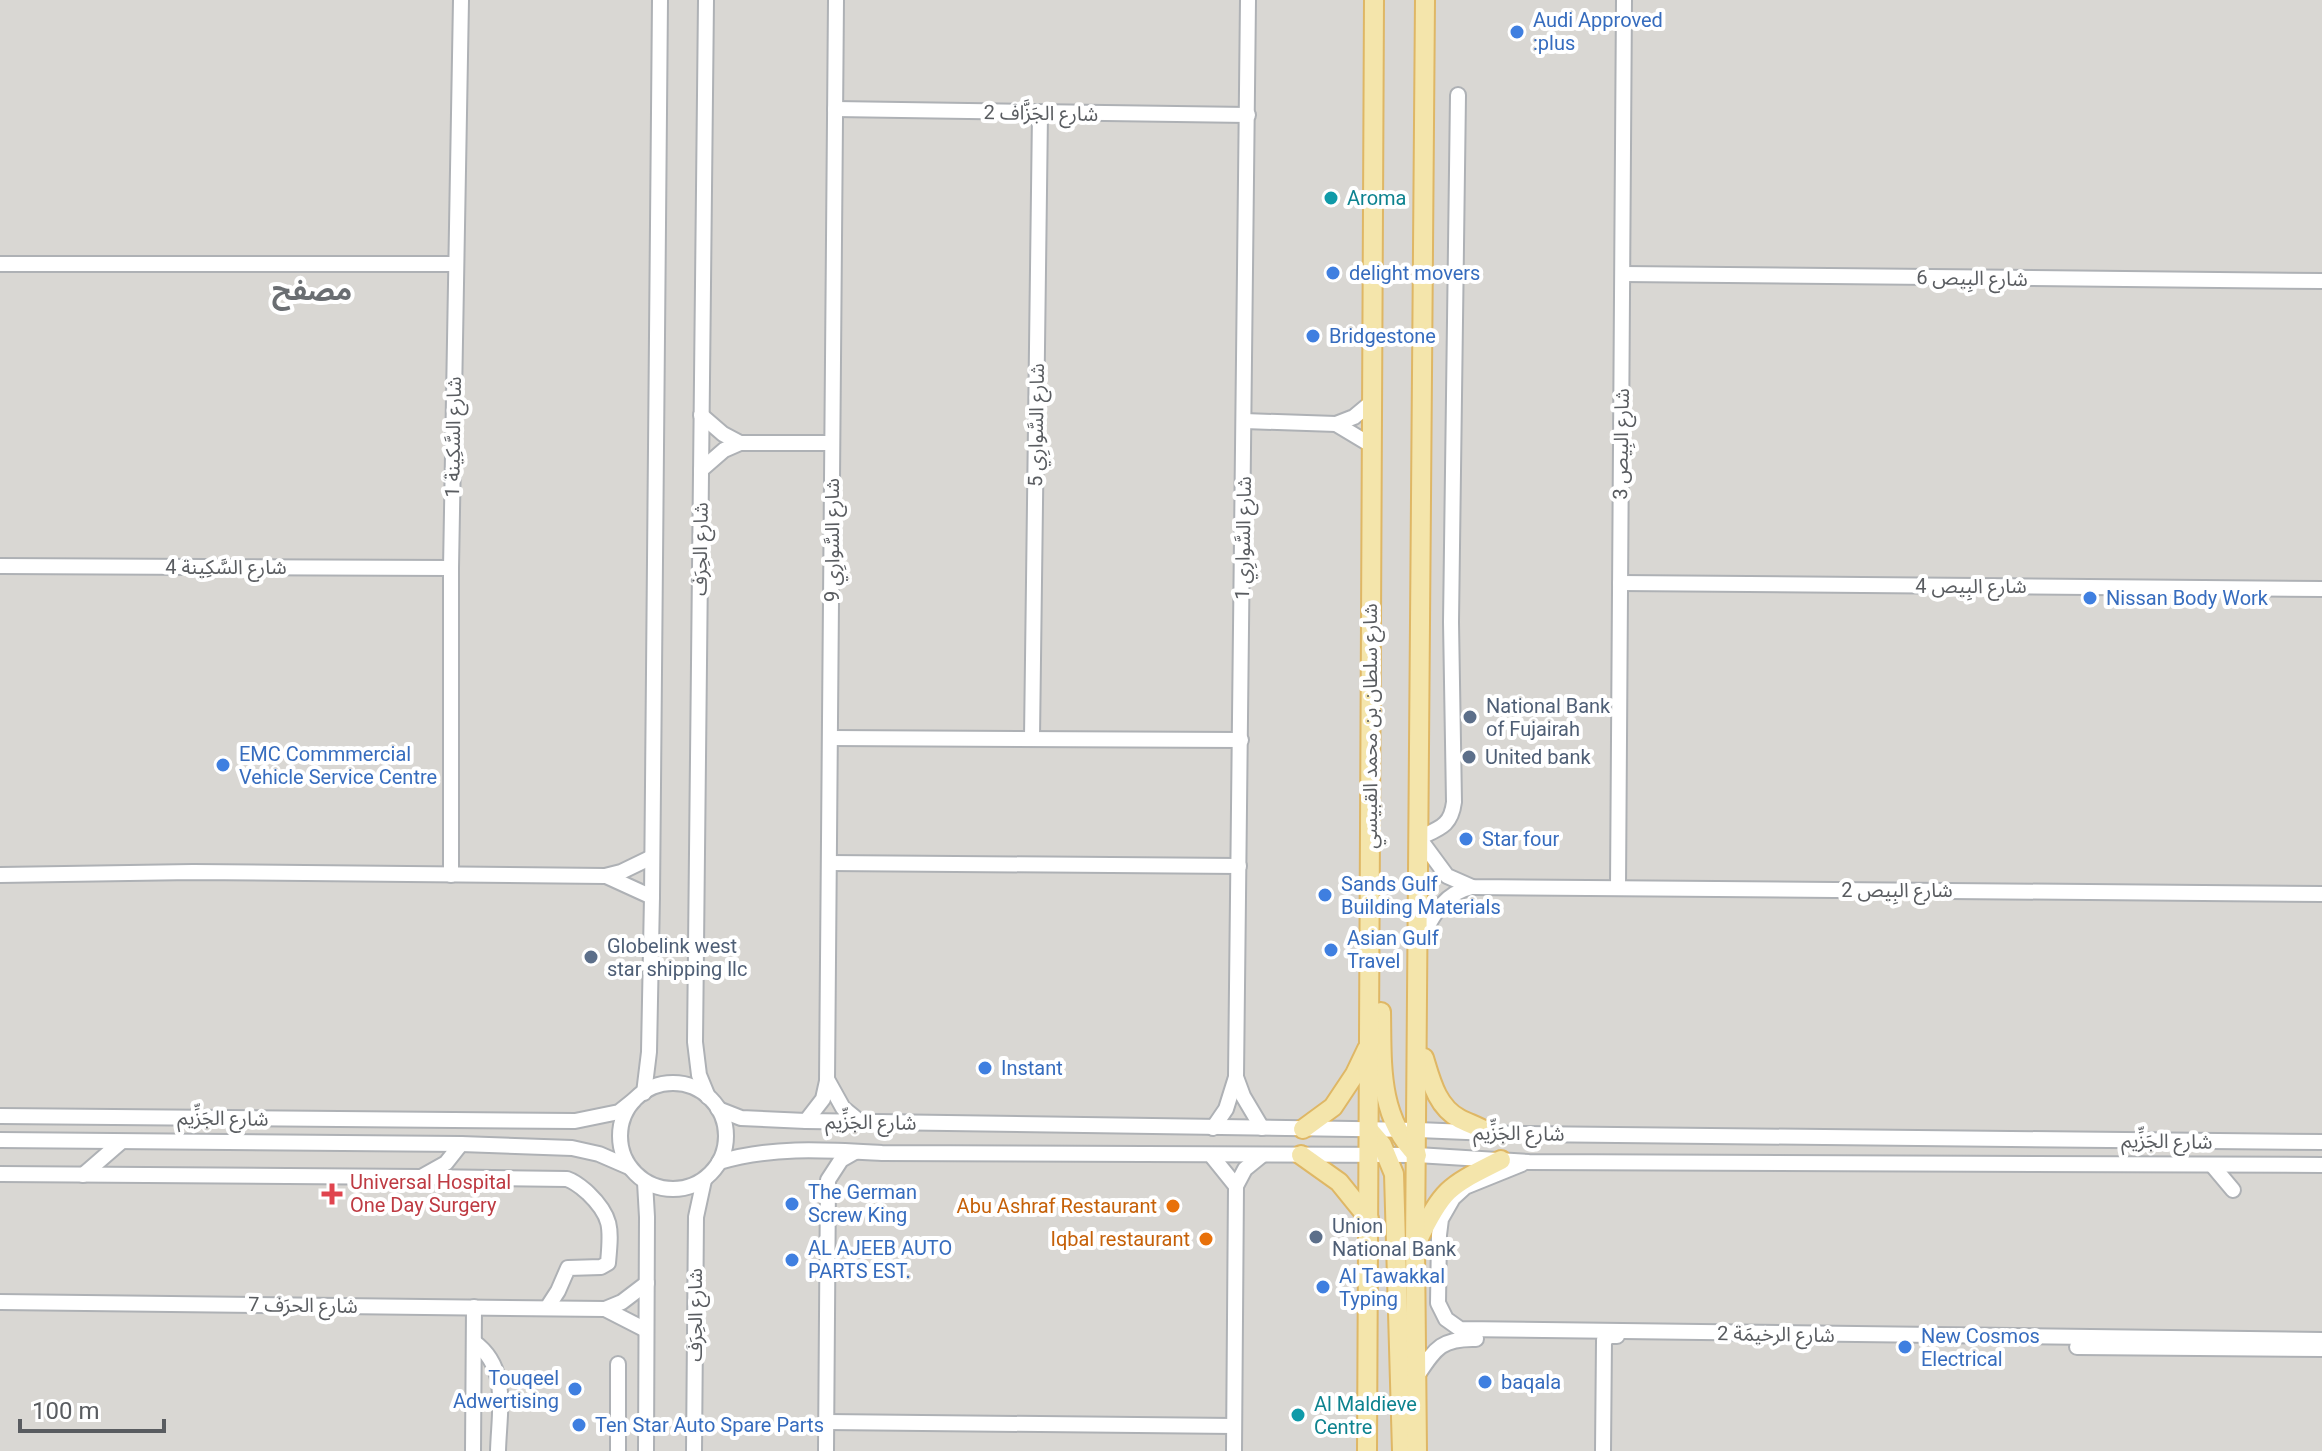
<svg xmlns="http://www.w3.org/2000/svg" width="2322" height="1451" font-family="Roboto,'Noto Sans Arabic',sans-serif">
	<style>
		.industrial { fill: #d9d7d3 }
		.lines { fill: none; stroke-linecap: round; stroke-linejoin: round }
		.minor-casing { stroke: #aeb1b5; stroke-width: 18 }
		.major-casing { stroke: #dfb765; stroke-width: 22 }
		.minor { stroke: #fff; stroke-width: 14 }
		.major { stroke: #f4e5ab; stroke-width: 18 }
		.shop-dot { fill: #3f7fe0; stroke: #fff; stroke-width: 3 }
		.culture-dot { fill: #0f9aa8; stroke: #fff; stroke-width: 3 }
		.service-dot { fill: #5c6f8a; stroke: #fff; stroke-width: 3 }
		.health-dot { fill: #e0444e; stroke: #fff; stroke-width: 3 }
		.food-dot { fill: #e8710a; stroke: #fff; stroke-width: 3 }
		.labels { text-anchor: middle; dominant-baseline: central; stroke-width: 8; stroke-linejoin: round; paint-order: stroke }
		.shop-label { font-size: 20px; fill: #366cbe; stroke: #fff; text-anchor: start }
		.street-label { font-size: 20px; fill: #595c60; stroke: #fff }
		.culture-label { font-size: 20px; fill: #0d838f; stroke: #fff; text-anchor: start }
		.service-label { font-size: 20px; fill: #4e5e75; stroke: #fff; text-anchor: start }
		.health-label { font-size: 20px; fill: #be3a42; stroke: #fff; text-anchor: start }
		.food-label { font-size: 20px; fill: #c56008; stroke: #fff; text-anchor: end }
		.district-label { font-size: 28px; font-weight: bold; fill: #6a6e72; stroke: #fff }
	</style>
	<rect width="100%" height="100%" fill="#eae8e1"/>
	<rect class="industrial" x="0" y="0" width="2322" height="1451"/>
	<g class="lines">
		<defs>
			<g id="minor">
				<polyline points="706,0 695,1042 699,1075 708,1097"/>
				<path d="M 1458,95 L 1451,622 L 1454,802 C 1451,826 1440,828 1419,838 L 1447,876 L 1472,887 L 2322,894"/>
				<polyline points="835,109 1248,115"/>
				<polyline points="0,264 455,264"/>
				<polyline points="1623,274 2322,281"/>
				<polyline points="701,415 723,434 740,443"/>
				<polyline points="1244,421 1336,424 1371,445"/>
				<polyline points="1336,424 1354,417 1372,402"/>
				<polyline points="701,470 724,450 740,443 832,443"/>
				<polyline points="0,566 451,568"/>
				<polyline points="1620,583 2322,589"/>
				<polyline points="830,738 1241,740"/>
				<polyline points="1032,738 1040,113"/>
				<polyline points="829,863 1239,866"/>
				<polyline points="0,875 193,872 605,876 621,872 652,857"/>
				<polyline points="451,875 451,568 461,0"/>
				<polyline points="606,876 652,897"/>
				<polyline points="1618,888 1624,0"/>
				<path d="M 1418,944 C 1432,918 1441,894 1472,887"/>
				<polyline points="1236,1077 1243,1096 1262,1128"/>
				<polyline points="828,1081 843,1108 859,1121"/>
				<circle cx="673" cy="1136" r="53"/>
				<polyline points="644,1093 649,1052 652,897 660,0"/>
				<polyline points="718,1109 741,1118 806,1121 1418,1130 1515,1134 2322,1142"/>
				<polyline points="0,1116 575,1121 619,1112 634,1100"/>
				<polyline points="806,1121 823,1099 827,1081 836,0"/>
				<polyline points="1213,1128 1226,1109 1236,1077 1248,0"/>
				<polyline points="0,1140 461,1144 572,1148 599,1154 629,1167"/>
				<polyline points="1211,1155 1236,1186"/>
				<path d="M 719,1162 C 774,1146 826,1150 882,1153 L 1417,1155 L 1529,1162 L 2322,1165"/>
				<polyline points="1522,1164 1465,1187 1453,1198 1441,1219 1439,1235 1438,1303 1446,1319 1460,1329 2322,1340"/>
				<polyline points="2212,1165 2233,1190"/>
				<polyline points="0,1174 421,1177 446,1163 461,1144"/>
				<polyline points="83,1175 121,1142"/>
				<path d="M 426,1177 L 567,1179 C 576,1182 581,1187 588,1193 C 613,1217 611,1229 608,1263 L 601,1267 L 568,1268 L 558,1291 L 547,1308"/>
				<polyline points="645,1182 647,1217 646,1451"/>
				<polyline points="0,1302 605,1309 646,1330"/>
				<polyline points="605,1309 622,1302 647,1283"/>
				<path d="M 474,1342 C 510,1368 499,1411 498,1451"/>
				<polyline points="2077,1347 2322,1349"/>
				<polyline points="618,1364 618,1451"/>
				<path d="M 1417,1376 C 1435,1349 1441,1338 1476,1339"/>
				<polyline points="827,1422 1234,1426"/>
				<polyline points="473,1451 474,1307"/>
				<polyline points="694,1451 696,1217 704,1180"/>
				<polyline points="826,1451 828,1180 841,1160 855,1152"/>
				<polyline points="1234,1451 1236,1186 1245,1169 1261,1156"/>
				<polyline points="1603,1451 1604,1340 1610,1336 1617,1336"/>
			</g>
			<g id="major">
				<path d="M 1381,1012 C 1382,1063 1378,1117 1417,1155"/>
				<path d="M 1424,1058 C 1431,1081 1437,1107 1460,1119 C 1470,1124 1480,1127 1489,1133"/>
				<polyline points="1303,1129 1333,1107 1355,1074 1367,1049"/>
				<polyline points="1369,1130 1382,1145 1394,1174 1402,1451"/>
				<polyline points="1301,1155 1339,1182 1369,1219"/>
				<path d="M 1418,1240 C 1444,1186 1450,1186 1501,1160"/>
				<polyline points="1367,1451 1374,0"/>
				<polyline points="1417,1451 1415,1246 1425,0"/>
			</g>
		</defs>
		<use href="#minor" class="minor-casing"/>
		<use href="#major" class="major-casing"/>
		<use href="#minor" class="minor"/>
		<use href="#major" class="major"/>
	</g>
	<g class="shop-dot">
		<circle cx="1517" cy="32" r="8"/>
		<circle cx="1333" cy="273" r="8"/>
		<circle cx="1313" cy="336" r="8"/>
		<circle cx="2090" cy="598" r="8"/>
		<circle cx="223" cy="765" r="8"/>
		<circle cx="1466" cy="839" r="8"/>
		<circle cx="1325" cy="895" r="8"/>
		<circle cx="1331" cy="950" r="8"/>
		<circle cx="985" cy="1068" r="8"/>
		<circle cx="792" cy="1204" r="8"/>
		<circle cx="792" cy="1260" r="8"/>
		<circle cx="1323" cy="1287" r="8"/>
		<circle cx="1905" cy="1347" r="8"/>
		<circle cx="1485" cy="1382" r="8"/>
		<circle cx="575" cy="1389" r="8"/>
		<circle cx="579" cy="1425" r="8"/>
	</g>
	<g class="culture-dot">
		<circle cx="1331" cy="198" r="8"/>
		<circle cx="1298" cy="1415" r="8"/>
	</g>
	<g class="service-dot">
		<circle cx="1470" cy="717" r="8"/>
		<circle cx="1469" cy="757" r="8"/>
		<circle cx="591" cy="957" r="8"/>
		<circle cx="1316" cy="1237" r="8"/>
	</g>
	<path class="health-dot" d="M328 1182h8v8h8v8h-8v8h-8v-8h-8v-8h8z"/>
	<g class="food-dot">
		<circle cx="1173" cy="1206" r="8"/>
		<circle cx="1206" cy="1239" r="8"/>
	</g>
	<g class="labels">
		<g class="shop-label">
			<text x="1533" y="20">Audi Approved<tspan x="1533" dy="23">:plus</tspan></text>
			<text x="1349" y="273">delight movers</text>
			<text x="1329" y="336">Bridgestone</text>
			<text x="2106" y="598">Nissan Body Work</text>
			<text x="239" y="754">EMC Commmercial<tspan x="239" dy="23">Vehicle Service Centre</tspan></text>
			<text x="1482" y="839">Star four</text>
			<text x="1341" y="884">Sands Gulf<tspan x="1341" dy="23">Building Materials</tspan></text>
			<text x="1347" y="938">Asian Gulf<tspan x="1347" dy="23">Travel</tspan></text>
			<text x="1001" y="1068">Instant</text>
			<text x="808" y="1192">The German<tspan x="808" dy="23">Screw King</tspan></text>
			<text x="808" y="1248">AL AJEEB AUTO<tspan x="808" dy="23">PARTS EST.</tspan></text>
			<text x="1339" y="1276">Al Tawakkal<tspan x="1339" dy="23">Typing</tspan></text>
			<text x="1921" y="1336">New Cosmos<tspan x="1921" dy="23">Electrical</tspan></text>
			<text x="559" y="1378" text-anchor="end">Touqeel<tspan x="559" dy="23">Adwertising</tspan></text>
			<text x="1501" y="1382">baqala</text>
			<text x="595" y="1425">Ten Star Auto Spare Parts</text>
		</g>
		<g class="street-label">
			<text transform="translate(1041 113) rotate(1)">شارع الجَزَّاف 2</text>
			<text transform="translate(1972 278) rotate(1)">شارع البِيص 6</text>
			<text transform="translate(1036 425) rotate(-89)">شارع السَّوارِي 5</text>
			<text transform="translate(453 437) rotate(-89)">شارع السَّكِينة 1</text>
			<text transform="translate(1621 444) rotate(-89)">شارع البِيص 3</text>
			<text transform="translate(1243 538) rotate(-89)">شارع السَّوارِي 1</text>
			<text transform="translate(832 540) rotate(-90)">شارع السَّوارِي 9</text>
			<text transform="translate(700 549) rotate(-89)">شارع الحِرَف</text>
			<text x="226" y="567">شارع السَّكِينة 4</text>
			<text x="1971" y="586">شارع البِيص 4</text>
			<text transform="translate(1370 726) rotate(-90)">شارع سلطان بن محمد القبيسي</text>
			<text x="1897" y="890">شارع البِيص 2</text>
			<text transform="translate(223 1118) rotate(1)">شارع الجَزِّيم</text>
			<text transform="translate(871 1122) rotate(1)">شارع الجَزِّيم</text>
			<text transform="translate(1519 1133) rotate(1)">شارع الجَزِّيم</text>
			<text transform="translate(2167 1141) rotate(1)">شارع الجَزِّيم</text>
			<text transform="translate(303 1305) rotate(1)">شارع الحرَف 7</text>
			<text transform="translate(695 1315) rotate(-90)">شارع الحِرَف</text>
			<text transform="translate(1776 1334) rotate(1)">شارع الرخيمَة 2</text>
		</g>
		<g class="culture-label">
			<text x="1347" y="198">Aroma</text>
			<text x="1314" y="1404">Al Maldieve<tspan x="1314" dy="23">Centre</tspan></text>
		</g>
		<g class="service-label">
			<text x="1486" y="706">National Bank<tspan x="1486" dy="23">of Fujairah</tspan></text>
			<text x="1485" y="757">United bank</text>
			<text x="607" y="946">Globelink west<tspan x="607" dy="23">star shipping llc</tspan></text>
			<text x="1332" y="1226">Union<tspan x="1332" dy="23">National Bank</tspan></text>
		</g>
		<g class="health-label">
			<text x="350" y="1182">Universal Hospital<tspan x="350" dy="23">One Day Surgery</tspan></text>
		</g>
		<g class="food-label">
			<text x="1157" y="1206">Abu Ashraf Restaurant</text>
			<text x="1190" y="1239">Iqbal restaurant</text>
		</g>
		<g class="district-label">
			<text x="312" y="290">مصفح</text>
		</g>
	</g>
	<path d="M20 1419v12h144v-12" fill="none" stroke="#595c60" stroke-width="4"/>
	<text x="32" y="1419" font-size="24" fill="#595c60" stroke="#ffffff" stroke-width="6" paint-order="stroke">100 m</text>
</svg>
